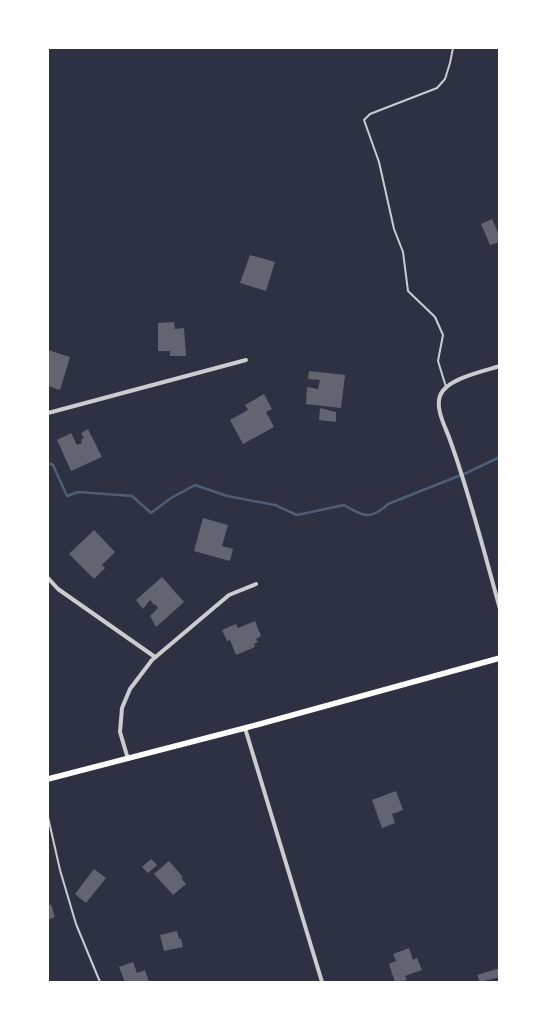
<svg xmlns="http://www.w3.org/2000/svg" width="547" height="1030" font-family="Signika,sans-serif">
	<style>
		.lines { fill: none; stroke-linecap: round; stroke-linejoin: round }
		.stream { stroke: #4f5d75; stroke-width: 2.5 }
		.building { fill: #626471 }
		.service { stroke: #caccd0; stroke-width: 2 }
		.minor { stroke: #caccd0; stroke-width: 4 }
		.secondary { stroke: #fff; stroke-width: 5.5 }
	</style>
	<rect width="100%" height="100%" fill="#2d3142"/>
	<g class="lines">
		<path class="stream" d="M 48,463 L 53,465 L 67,496 L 78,492 L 132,496 L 151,513 L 171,498 L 195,485 L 227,496 L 275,505 L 297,515 L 344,505 C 363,516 370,521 388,504 L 466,473 L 500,457"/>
	</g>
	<g class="building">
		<polygon points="492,219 500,237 500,242 490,245 481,224"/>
		<polygon points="250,255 275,262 266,291 240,283"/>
		<polygon points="174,322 175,329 184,328 186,356 170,356 170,351 158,351 158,323"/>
		<polygon points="48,350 70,357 60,390 48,386"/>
		<polygon points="309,371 345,375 341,408 306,404 307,387 318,389 320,380 308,379"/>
		<polygon points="264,394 272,409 266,412 274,427 243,444 230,420 248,410 245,405"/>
		<polygon points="320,408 336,412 336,422 319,420"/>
		<polygon points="88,429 102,457 71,471 57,440 71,433 77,445 82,443 81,440 84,438 81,433"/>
		<polygon points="203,518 228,525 222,546 233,549 230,561 194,551"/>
		<polygon points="94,530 115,552 102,565 105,568 94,579 69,554"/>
		<polygon points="162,577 184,602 156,627 150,616 158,608 155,604 154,605 150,600 143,609 136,600"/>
		<polygon points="255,621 261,636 256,639 258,642 254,644 255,647 236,655 230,640 227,641 222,630 236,624 238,628"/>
		<polygon points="396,791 403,810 392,814 395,823 382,828 372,800"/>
		<polygon points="151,859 157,865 148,873 142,867"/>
		<polygon points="169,861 183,877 181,878 186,884 173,895 154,874"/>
		<polygon points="94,869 106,878 86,903 75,894"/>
		<polygon points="51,904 55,917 48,920 48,906"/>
		<polygon points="177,931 179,939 181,939 183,947 164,951 160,935"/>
		<polygon points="409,948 413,960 417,958 422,970 405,976 407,980 395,982 389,964 396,961 393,954"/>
		<polygon points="133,962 137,973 145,970 149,982 125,982 119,967"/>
		<polygon points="500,968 500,977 480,982 477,975"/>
	</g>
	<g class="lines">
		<g class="service">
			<polyline points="446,387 438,361 443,335 435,317 408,291 403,252 394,229 379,162 364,120 370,114 437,88 445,79 450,63 453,48"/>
			<polyline points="48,817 60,870 76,924 100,982"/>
		</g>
		<g class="minor">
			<path d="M 500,366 C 484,371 445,379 440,396 C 435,409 446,428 450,440 C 470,495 484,552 500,609"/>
			<polyline points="48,413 246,360"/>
			<polyline points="48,578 58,589 155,657"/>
			<polyline points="245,728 322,982"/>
			<polyline points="128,759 120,732 122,708 130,689 152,660 229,595 256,584"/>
		</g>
		<polyline class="secondary" points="48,779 245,728 500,658"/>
	</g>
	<rect width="547" height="1030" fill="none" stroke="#ffffff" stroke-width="98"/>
</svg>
